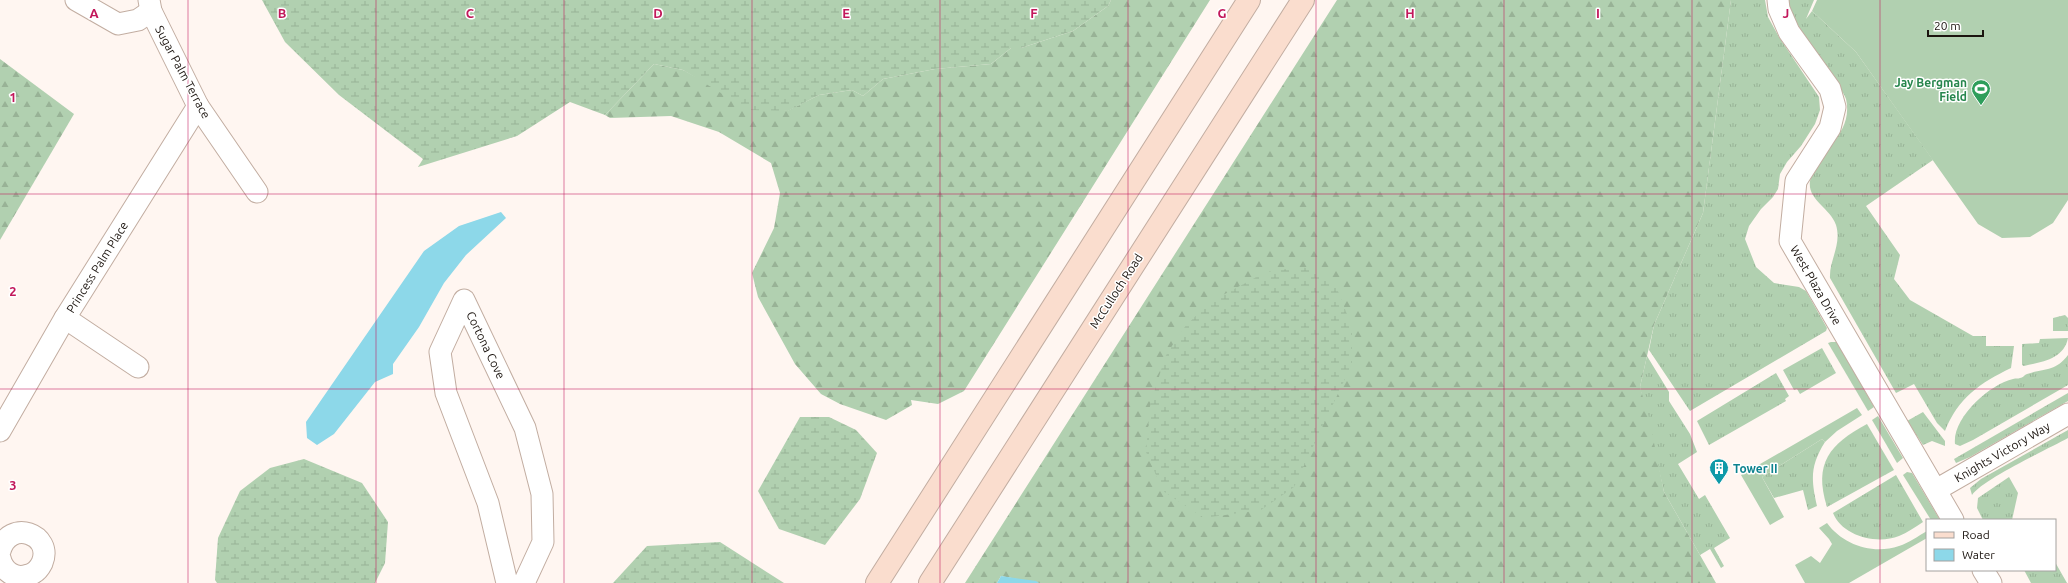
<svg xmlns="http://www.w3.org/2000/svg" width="2068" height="583" font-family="Ubuntu,sans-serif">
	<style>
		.grass { fill: url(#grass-tufts) }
		.forest { fill: url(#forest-firs) }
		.wetland { fill: url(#wetland-marsh) }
		.garden { fill: #b1d0b0 }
		.water { fill: #8dd8e9 }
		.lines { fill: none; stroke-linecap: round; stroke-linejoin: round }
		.minor-casing { stroke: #c2ada1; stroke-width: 23 }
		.secondary-casing { stroke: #c2ada1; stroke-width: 24 }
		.minor { stroke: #fff; stroke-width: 21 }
		.secondary { stroke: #faddce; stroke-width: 22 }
		.grid { fill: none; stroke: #c2185b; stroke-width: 1; stroke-opacity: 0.55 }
		.labels { text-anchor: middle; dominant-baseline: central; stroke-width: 3; stroke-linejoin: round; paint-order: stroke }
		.street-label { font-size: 12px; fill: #1b140f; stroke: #fff }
		.leisure-label { font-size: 12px; font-weight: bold; fill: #27864d; stroke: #fff; text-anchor: end }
		.culture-label { font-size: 12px; font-weight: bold; fill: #0d838f; stroke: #fff; text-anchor: start }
		.grid-label { font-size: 13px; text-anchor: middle; font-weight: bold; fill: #c2185b; stroke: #fff; stroke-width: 3; stroke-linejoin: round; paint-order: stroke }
	</style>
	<defs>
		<pattern id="grass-tufts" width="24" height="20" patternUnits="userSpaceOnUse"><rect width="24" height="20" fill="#b1d0b0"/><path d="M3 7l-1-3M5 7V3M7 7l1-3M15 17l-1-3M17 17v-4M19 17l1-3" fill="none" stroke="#98b296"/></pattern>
		<pattern id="forest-firs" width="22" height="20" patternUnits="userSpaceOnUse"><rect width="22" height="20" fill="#b1d0b0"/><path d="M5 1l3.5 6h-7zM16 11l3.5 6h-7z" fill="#98b296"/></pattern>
		<pattern id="wetland-marsh" width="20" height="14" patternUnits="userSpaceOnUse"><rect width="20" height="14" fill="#b1d0b0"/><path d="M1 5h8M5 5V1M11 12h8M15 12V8" fill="none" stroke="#98b296"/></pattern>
	</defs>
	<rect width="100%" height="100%" fill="#fff6f1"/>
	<g class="grass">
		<polygon points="1731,0 1765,0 1768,17 1779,37 1819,97 1820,110 1815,124 1801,146 1787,162 1780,174 1778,189 1773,197 1761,209 1749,226 1745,239 1756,267 1774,283 1799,287 1806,291 1827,328 1826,331 1690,411 1649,350 1654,325 1703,213"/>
		<path d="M 1788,0 L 1814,0 L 1806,19 L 1812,11 L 1856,52 L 1933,160 L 1866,206 L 1900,255 L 1894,279 L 1910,300 L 1973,336 L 1986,336 L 1986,346 L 2014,346 L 2011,368 C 1980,383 1958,398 1945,431 L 1937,423 L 1914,384 L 1896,393 L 1830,278 C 1829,260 1842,245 1836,225 C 1829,206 1804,199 1811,177 C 1818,151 1854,134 1846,99 C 1844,93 1838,86 1835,81 C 1820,56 1794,28 1788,0 Z"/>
		<polygon points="2065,315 2068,318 2068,331 2053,331 2053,318"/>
		<path d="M 2068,338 C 2064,359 2042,362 2024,366 L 2022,365 L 2022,344 L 2039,343 L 2040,339 Z"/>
		<polygon points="1822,348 1836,373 1800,394 1797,389 1794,390 1783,370"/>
		<path d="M 2068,355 L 2068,385 L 1973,440 L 1960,446 L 1955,444 C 1952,418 1990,384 2013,379 C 2016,378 2018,379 2020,378 C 2023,378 2024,375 2027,374 C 2045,368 2055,372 2068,355 Z"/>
		<polygon points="1647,356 1669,392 1669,401 1690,434 1697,452 1678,464 1699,499 1705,495 1730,538 1714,548 1724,566 1721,568 1710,549 1700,555 1664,492 1640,387"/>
		<polygon points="1776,373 1789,396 1785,399 1786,401 1709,445 1697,421"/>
		<polygon points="2068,393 2068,401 1970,457 1956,463 1954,459"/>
		<polygon points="1923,412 1945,441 1945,446 1932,441 1923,445 1907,421"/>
		<path d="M 1867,424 L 1894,470 L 1827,507 C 1813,463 1830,444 1867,424 Z"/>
		<path d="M 2068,430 L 2068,438 C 2048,449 1983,479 1972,495 L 1970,488 L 1981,479 Z"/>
		<path d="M 1822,439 L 1825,442 C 1810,466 1811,479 1817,506 L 1808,510 L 1803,490 L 1774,498 L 1762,477 Z"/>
		<path d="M 1896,475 L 1923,522 C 1915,527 1907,533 1899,536 C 1877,545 1842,536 1833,513 Z"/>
		<polygon points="2009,477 2018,493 2012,520 1983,520 1977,508 1978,498"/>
		<polygon points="2055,562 2067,583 2031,583 2024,570 2055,570"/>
	</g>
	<g class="forest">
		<polygon points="1111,0 1210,0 964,391 938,404 911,400 912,405 886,420 840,404 821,394 795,364 758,297 752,273 774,228 780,193 771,163 719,132 671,116 610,118 605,115 654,64 683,70 716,88 787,111 819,95 852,90 863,96 883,79 935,69 991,64 1011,48 1021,48 1073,31 1108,6"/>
		<polygon points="1337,0 1731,0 1703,213 1654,325 1640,387 1649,418 1664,492 1716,583 1039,583 1001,576 997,583 965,583"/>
		<polygon points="0,59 74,114 0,240"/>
	</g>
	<g class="wetland">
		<polygon points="262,0 1111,0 1108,6 1073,31 1021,48 1011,48 991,64 935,69 883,79 863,96 852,90 819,95 788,111 749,110 683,70 654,64 605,115 570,102 517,136 418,167 423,159 339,95 285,42"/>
		<polygon points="1296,267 1317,269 1336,286 1352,327 1352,364 1294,487 1261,510 1204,518 1163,491 1146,452 1150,406 1165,357 1182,330 1208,303 1264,273"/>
		<polygon points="800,417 829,417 856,430 877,453 860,499 825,545 779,529 758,491"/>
		<polygon points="304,459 362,483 388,522 385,563 375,583 217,583 215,580 218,538 240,491 270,468"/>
		<polygon points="720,542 784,583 613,583 647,546"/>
	</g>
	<g class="garden">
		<polygon points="1817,0 2068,0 2068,200 2053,223 2030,237 2002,238 1978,224 1856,52 1812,11"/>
		<polygon points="1831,342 1837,342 1874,407 1868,411 1828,343"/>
		<polygon points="1857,408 1862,415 1837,431 1825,442 1822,439 1762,477 1784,517 1770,525 1741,475"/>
		<polygon points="1878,416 1903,458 1897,463 1872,420"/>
		<polygon points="1907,472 1912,473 1940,520 1931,520 1903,475"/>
		<path d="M 1827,523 C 1843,545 1873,555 1899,546 C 1909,543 1918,536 1927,531 L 1927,538 L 1849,583 L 1805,583 L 1795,565 L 1811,556 L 1820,563 L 1832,544 L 1829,539 L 1819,528 Z"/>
	</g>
	<g class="water">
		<polygon points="501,212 506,218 466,255 444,283 419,327 393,364 393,374 375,382 334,434 317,445 307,438 306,422 424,251 459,226"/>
		<polygon points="1001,576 1036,581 1039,583 997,583"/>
	</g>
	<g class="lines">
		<defs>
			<g id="minor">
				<polyline points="76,0 118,24 138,20 151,11"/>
				<polyline points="149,0 151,11 198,106 257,192"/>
				<polyline points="1778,0 1779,9 1789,32 1830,89 1835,107 1830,128 1796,181 1790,241 1953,520"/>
				<polyline points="65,318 138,367"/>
				<polyline points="0,431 65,318 198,106"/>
				<polyline points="1936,490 2068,414"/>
				<path d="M 0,551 C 9,518 54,534 42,563 C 39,569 34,574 28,575 C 15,580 3,571 0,558"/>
				<polyline points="1983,570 1991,583"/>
				<polyline points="507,583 488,503 446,393 440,352 464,300 525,428 542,494 543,542 524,583"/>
			</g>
			<g id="secondary">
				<polyline points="877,583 1249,0"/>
				<polyline points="930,583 1303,0"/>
			</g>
		</defs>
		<use href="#minor" class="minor-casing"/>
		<use href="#secondary" class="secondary-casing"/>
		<use href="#minor" class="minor"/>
		<use href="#secondary" class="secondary"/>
	</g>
	<path class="grid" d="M 188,0 L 188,583M 376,0 L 376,583M 564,0 L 564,583M 752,0 L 752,583M 940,0 L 940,583M 1128,0 L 1128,583M 1316,0 L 1316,583M 1504,0 L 1504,583M 1692,0 L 1692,583M 1880,0 L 1880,583M 0,194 L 2068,194M 0,389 L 2068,389"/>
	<defs>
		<symbol id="stadium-pin" viewBox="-11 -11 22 30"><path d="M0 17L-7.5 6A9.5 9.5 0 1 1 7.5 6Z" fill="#2e9e5b" stroke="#fff"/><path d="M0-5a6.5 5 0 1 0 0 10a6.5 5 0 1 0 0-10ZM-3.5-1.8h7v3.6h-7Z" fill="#fff"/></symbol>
		<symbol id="building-pin" viewBox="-11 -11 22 30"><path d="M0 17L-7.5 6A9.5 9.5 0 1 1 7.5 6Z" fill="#0f9aa8" stroke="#fff"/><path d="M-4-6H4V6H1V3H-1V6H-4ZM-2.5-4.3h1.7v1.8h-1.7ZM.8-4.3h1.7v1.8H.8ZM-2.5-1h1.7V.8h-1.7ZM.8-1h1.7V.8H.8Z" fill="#fff"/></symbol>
	</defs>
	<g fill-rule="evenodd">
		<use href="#stadium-pin" x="1970" y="78" width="22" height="30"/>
		<use href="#building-pin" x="1708" y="457" width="22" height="30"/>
	</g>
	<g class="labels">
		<g class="street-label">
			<text transform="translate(183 72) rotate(62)">Sugar Palm Terrace</text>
			<text transform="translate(97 267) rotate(-58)">Princess Palm Place</text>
			<text transform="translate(1816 285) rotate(60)">West Plaza Drive</text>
			<text transform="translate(1116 291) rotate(-57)">McCulloch Road</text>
			<text transform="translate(486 345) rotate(64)">Cortona Cove</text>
			<text transform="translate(2002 452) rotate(-30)">Knights Victory Way</text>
		</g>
		<g class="leisure-label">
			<text x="1967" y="82">Jay Bergman<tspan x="1967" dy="14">Field</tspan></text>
		</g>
		<g class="culture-label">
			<text x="1733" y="468">Tower II</text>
		</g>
	</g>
	<g class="grid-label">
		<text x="94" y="18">A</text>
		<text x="282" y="18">B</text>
		<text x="470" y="18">C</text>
		<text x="658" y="18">D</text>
		<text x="846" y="18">E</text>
		<text x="1034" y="18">F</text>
		<text x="1222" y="18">G</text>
		<text x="1410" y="18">H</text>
		<text x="1598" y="18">I</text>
		<text x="1786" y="18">J</text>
		<text x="13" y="102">1</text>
		<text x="13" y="296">2</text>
		<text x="13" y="490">3</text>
	</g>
	<rect x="1926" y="519" width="130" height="52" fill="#ffffff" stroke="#a4a19f"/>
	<rect x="1934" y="532" width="20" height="6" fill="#faddce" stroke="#a4a19f"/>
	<text x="1962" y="539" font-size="12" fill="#1b140f">Road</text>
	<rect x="1934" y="549" width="20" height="12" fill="#8dd8e9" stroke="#a4a19f"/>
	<text x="1962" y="559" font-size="12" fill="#1b140f">Water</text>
	<path d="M1928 30v6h55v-6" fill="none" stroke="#1b140f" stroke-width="2"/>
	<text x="1934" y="30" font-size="12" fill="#1b140f" stroke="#ffffff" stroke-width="3" paint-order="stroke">20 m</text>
</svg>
